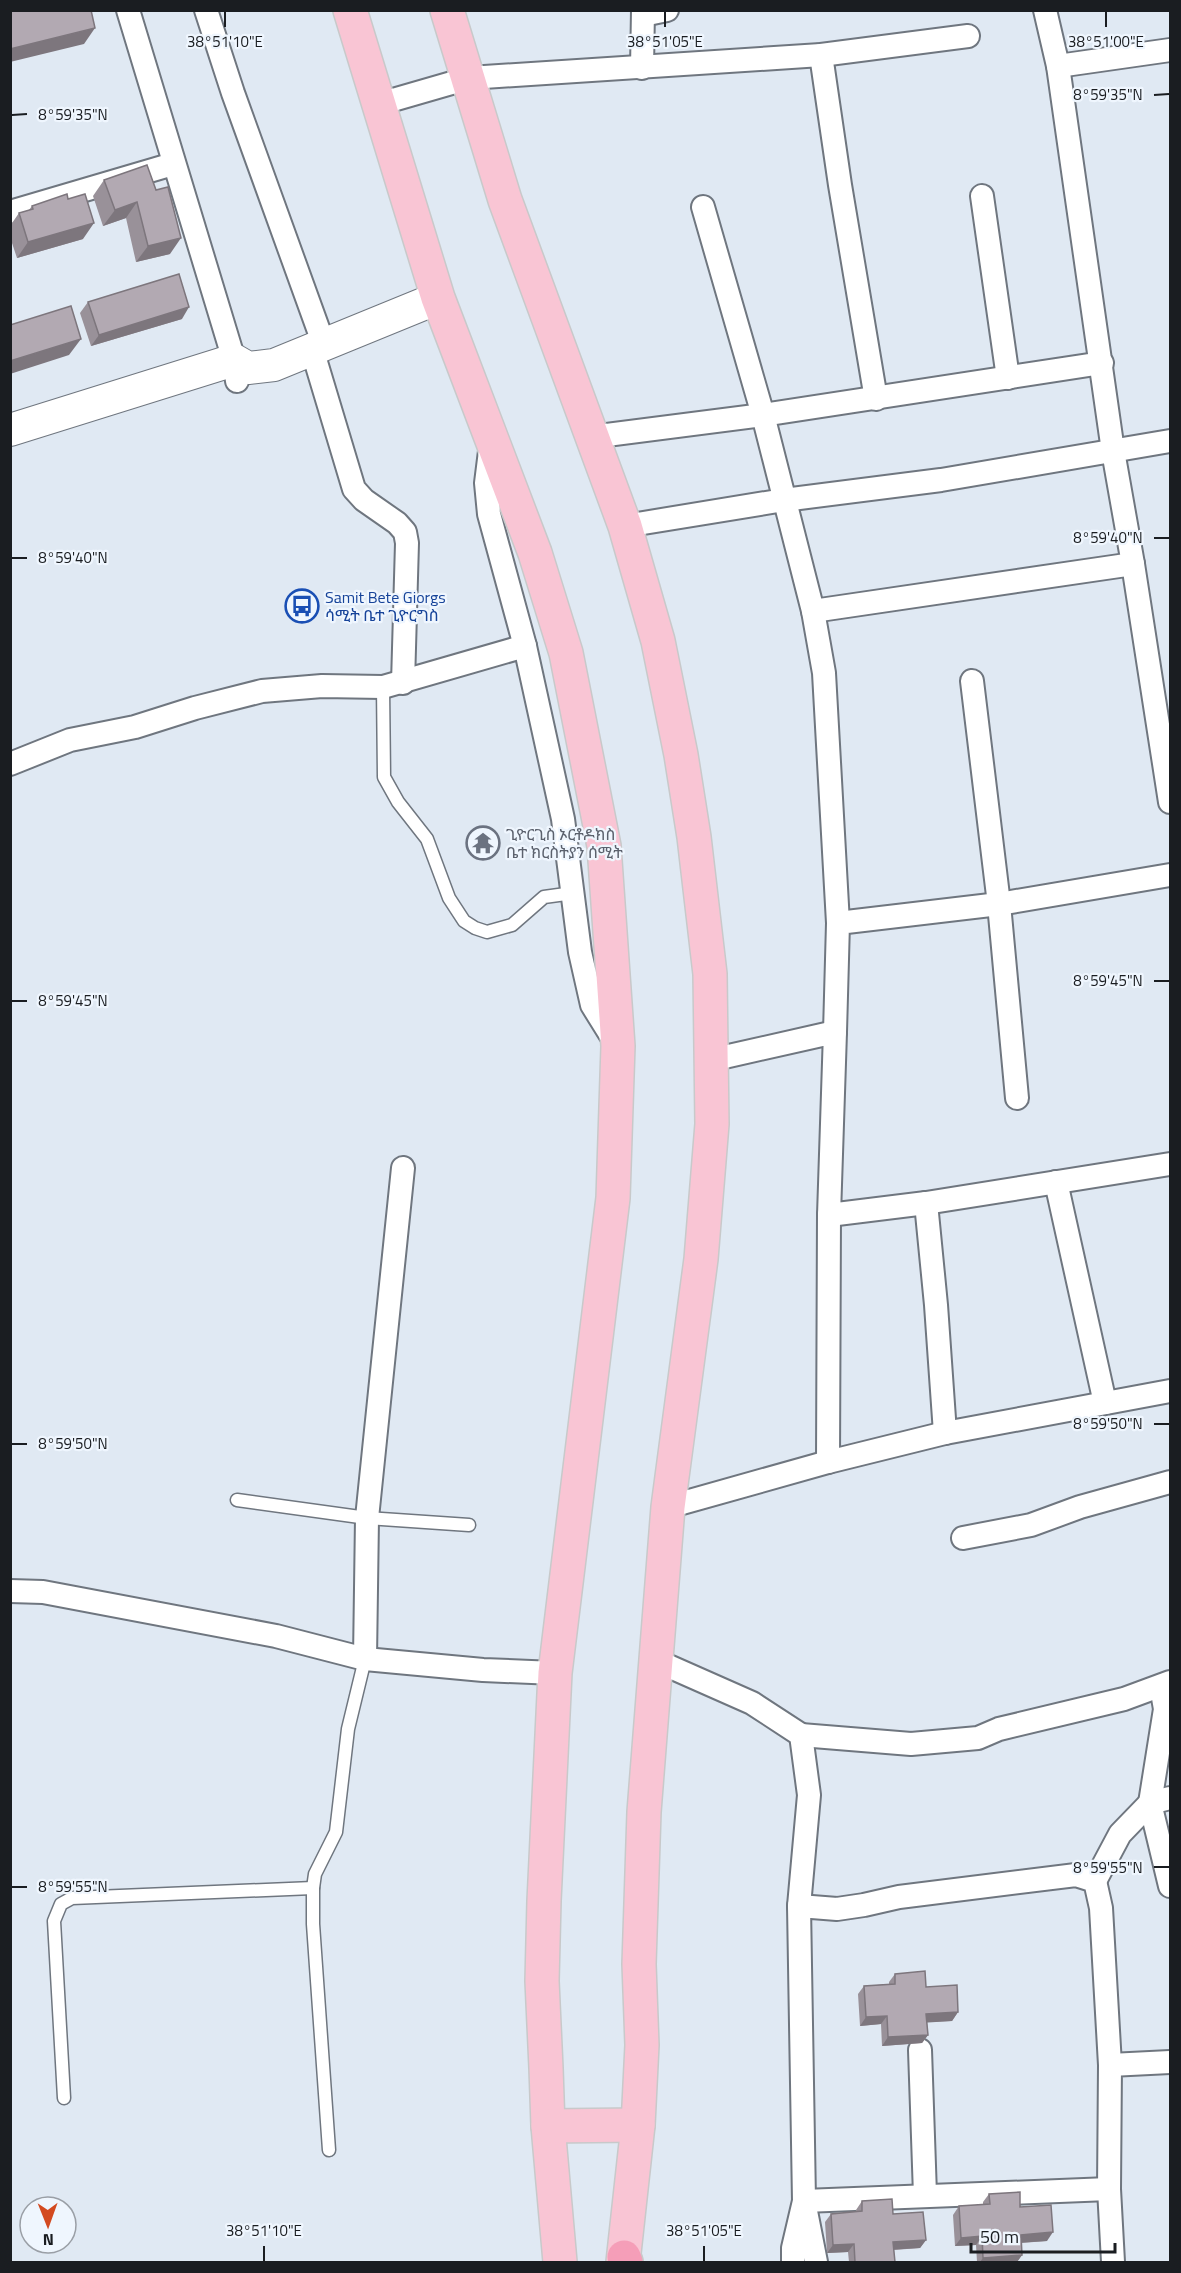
<svg xmlns="http://www.w3.org/2000/svg" width="1181" height="2273" font-family="'Titillium Web','Noto Sans Ethiopic',sans-serif">
	<style>
		.lines { fill: none; stroke-linecap: round; stroke-linejoin: round }
		.lane-casing { stroke: #6f767f; stroke-width: 15 }
		.street-casing { stroke: #6f767f; stroke-width: 26 }
		.secondary-casing { stroke: #6f767f; stroke-width: 34 }
		.primary-casing { stroke: #c8c9ca; stroke-width: 36 }
		.highway-casing { stroke: #c8c9ca; stroke-width: 36 }
		.lane { stroke: #fff; stroke-width: 12 }
		.street { stroke: #fff; stroke-width: 22 }
		.secondary { stroke: #fff; stroke-width: 32 }
		.primary { stroke: #f9c5d4; stroke-width: 33 }
		.highway { stroke: #f59eb8; stroke-width: 33 }
		.wall { fill: #999199 }
		.shaded-wall { fill: #7d767d }
		.building { fill: #b2a9b2; stroke: #7d767d; stroke-width: 1.5 }
		.ticks { fill: none; stroke: #1a1d21; stroke-width: 2 }
		.labels { text-anchor: middle; dominant-baseline: central; stroke-width: 4.5; stroke-linejoin: round; paint-order: stroke }
		.transit-label { font-size: 16px; fill: #164399; stroke: #eff6fe; text-anchor: start }
		.worship-label { font-size: 16px; fill: #5b616d; stroke: #eff6fe; text-anchor: start }
		.ticks-label { font-size: 15px; text-anchor: middle; fill: #1a1d21; stroke: #eff6fe; stroke-width: 4.5; stroke-linejoin: round; paint-order: stroke }
	</style>
	<rect width="100%" height="100%" fill="#e0e9f3"/>
	<g class="lines">
		<defs>
			<g id="lane">
				<polyline points="383,687 384,777 398,802 427,839 449,898 464,921 475,928 487,932 512,925 544,897 573,893"/>
				<polyline points="237,1500 367,1518 469,1525"/>
				<polyline points="64,2098 54,1921 61,1904 72,1898 313,1888"/>
				<polyline points="329,2150 313,1924 313,1888 315,1874 336,1832 348,1729 365,1659"/>
			</g>
			<g id="street">
				<polyline points="128,10 234,360 237,381"/>
				<polyline points="206,10 233,93 324,345"/>
				<polyline points="1045,10 1058,66 1113,451 1133,564 1170,802"/>
				<polyline points="643,15 667,10"/>
				<polyline points="821,55 840,185 876,399"/>
				<polyline points="1058,66 1170,50"/>
				<polyline points="642,68 643,10"/>
				<polyline points="379,104 469,78 821,55 968,36"/>
				<polyline points="982,196 1008,378"/>
				<polyline points="10,212 173,164"/>
				<polyline points="312,349 354,489 364,500 397,523 405,532 407,543 403,683"/>
				<polyline points="591,437 763,415 703,207"/>
				<polyline points="491,443 486,483 489,514 525,646 563,819 580,952 592,1005 615,1042"/>
				<polyline points="625,526 784,500 941,480 1170,441"/>
				<polyline points="813,611 1133,564"/>
				<polyline points="972,681 999,904 1017,1098"/>
				<polyline points="10,764 70,740 135,727 195,708 262,691 322,686 383,687 525,646"/>
				<polyline points="838,923 824,673 813,611 763,415 1102,363"/>
				<polyline points="835,1032 838,923 999,904 1170,875"/>
				<polyline points="711,1060 835,1032 829,1215 926,1203 1170,1164"/>
				<polyline points="1056,1182 1105,1403"/>
				<polyline points="926,1203 936,1305 945,1433"/>
				<polyline points="828,1462 829,1215"/>
				<polyline points="668,1507 828,1462 945,1433 1170,1391"/>
				<polyline points="963,1538 1031,1525 1080,1507 1170,1482"/>
				<polyline points="10,1591 43,1592 276,1636 365,1659 483,1670 555,1673"/>
				<polyline points="365,1659 367,1518 403,1168"/>
				<polyline points="657,1661 752,1703 801,1735 809,1795 799,1906"/>
				<polyline points="1161,1686 1165,1709 1150,1803 1170,1886"/>
				<polyline points="801,1735 911,1744 978,1738 999,1729 1124,1699 1170,1682"/>
				<polyline points="1095,1881 1120,1834 1150,1803 1170,1798"/>
				<polyline points="920,2050 925,2195"/>
				<polyline points="793,2262 793,2248 804,2201 1109,2189"/>
				<polyline points="816,2262 804,2201 799,1906 837,1909 864,1905 899,1897 1076,1875 1095,1881 1101,1908 1110,2065"/>
				<polyline points="1113,2262 1109,2189 1110,2065 1170,2062"/>
			</g>
			<polyline id="secondary" points="10,430 234,360 248,368 274,365 438,298"/>
			<g id="primary">
				<polyline points="350,10 438,298 535,553 566,653 604,846 618,1046 613,1198 555,1673 544,1901 542,1981 546,2068 548,2126 560,2262"/>
				<polyline points="447,10 505,200 625,526 658,641 681,755 694,837 710,974 712,1124 701,1259 668,1507 644,1812 639,1964 642,2045 638,2125 623,2262"/>
				<polyline points="548,2126 638,2125"/>
			</g>
			<polyline id="highway" points="624,2257 626,2262"/>
		</defs>
		<use href="#lane" class="lane-casing"/>
		<use href="#street" class="street-casing"/>
		<use href="#secondary" class="secondary-casing"/>
		<use href="#primary" class="primary-casing"/>
		<use href="#highway" class="highway-casing"/>
		<use href="#lane" class="lane"/>
		<use href="#street" class="street"/>
		<use href="#secondary" class="secondary"/>
		<use href="#primary" class="primary"/>
		<use href="#highway" class="highway"/>
	</g>
	<g class="wall">
		<polygon points="147,165 170,254 136,262 126,218 103,226 93,196 104,180"/>
		<polygon points="32,206 83,239 17,258 10,237 10,226 19,213 29,210"/>
		<polygon points="88,302 182,319 91,346 80,313"/>
		<polygon points="895,1974 926,1987 958,2012 952,2021 927,2022 928,2035 922,2043 882,2046 881,2024 860,2026 858,1994 864,1986 889,1984 889,1982"/>
		<polygon points="989,2194 1020,2207 1047,2241 1021,2243 1022,2255 1017,2262 977,2262 976,2245 955,2246 953,2215 959,2206 983,2205 983,2202"/>
		<polygon points="862,2201 893,2214 926,2240 920,2248 894,2250 895,2262 849,2262 848,2252 827,2253 825,2222 831,2214 856,2212 856,2210"/>
	</g>
	<g class="shaded-wall">
		<polygon points="95,28 84,44 10,62 10,49"/>
		<polygon points="137,202 126,218 103,226 115,210"/>
		<polygon points="94,223 83,239 17,258 28,242"/>
		<polygon points="181,238 170,254 136,262 148,246"/>
		<polygon points="189,307 182,319 91,346 99,335"/>
		<polygon points="81,339 69,355 10,374 10,361"/>
		<polygon points="958,2012 952,2021 920,2023 926,2014"/>
		<polygon points="887,2016 881,2024 860,2026 866,2017"/>
		<polygon points="928,2035 922,2043 882,2046 888,2037"/>
		<polygon points="1053,2232 1047,2241 1015,2243 1021,2235"/>
		<polygon points="982,2236 976,2245 955,2246 961,2238"/>
		<polygon points="926,2240 920,2248 887,2250 893,2242"/>
		<polygon points="854,2244 848,2252 827,2253 833,2245"/>
		<polygon points="1022,2255 1017,2262 980,2262 983,2258"/>
	</g>
	<g class="building">
		<polygon points="15,10 91,10 95,28 10,49 10,12"/>
		<polygon points="147,165 156,190 168,187 181,238 148,246 137,202 115,210 104,180"/>
		<polygon points="67,194 68,199 85,194 94,223 28,242 19,213 33,209 32,206"/>
		<polygon points="179,274 189,307 99,335 88,302"/>
		<polygon points="71,306 81,339 10,361 10,325"/>
		<polygon points="925,1971 926,1987 957,1985 958,2012 926,2014 928,2035 888,2037 887,2016 866,2017 864,1986 895,1984 895,1974"/>
		<polygon points="1020,2192 1020,2207 1051,2205 1053,2232 1021,2235 1022,2255 983,2258 982,2236 961,2238 959,2206 990,2204 989,2194"/>
		<polygon points="892,2199 893,2214 923,2212 926,2240 893,2242 895,2262 855,2262 854,2244 833,2245 831,2214 862,2211 862,2201"/>
	</g>
	<path class="ticks" d="M 225,12 L 225,27M 665,12 L 665,27M 1106,12 L 1106,27M 1154,95 L 1169,94M 12,115 L 27,114M 1154,538 L 1169,538M 12,558 L 27,558M 1154,981 L 1169,981M 12,1001 L 27,1001M 1154,1424 L 1169,1424M 12,1444 L 27,1444M 1154,1867 L 1169,1867M 12,1887 L 27,1887M 264,2246 L 264,2261M 704,2246 L 704,2261"/>
	<defs>
		<symbol id="bus-ring" viewBox="-11 -11 22 22"><circle r="9.5" fill="#eff6fe" stroke="#1a4fb4" stroke-width="1.5"/><path d="M-5-6H5V4H4V6H2V4H-2V6H-4V4H-5ZM-3.5-4V0h7V-4ZM-3.5 1.2v1.5H-2V1.2ZM2 1.2v1.5H3.5V1.2Z" fill="#1a4fb4"/></symbol>
		<symbol id="temple-ring" viewBox="-11 -11 22 22"><circle r="9.5" fill="#eff6fe" stroke="#6b7280" stroke-width="1.5"/><path d="M0-6L5-2H3V0L6.5 2.5H4V6H1.5V3h-3V6H-4V2.5H-6.5L-3 0V-2H-5Z" fill="#6b7280"/></symbol>
	</defs>
	<g fill-rule="evenodd">
		<use href="#bus-ring" x="283" y="587" width="38" height="38"/>
		<use href="#temple-ring" x="464" y="824" width="38" height="38"/>
	</g>
	<g class="labels">
		<g class="transit-label">
			<text x="325" y="597">Samit Bete Giorgs<tspan x="325" dy="18">ሳሚት ቤተ ጊዮርግስ</tspan></text>
		</g>
		<g class="worship-label">
			<text x="506" y="834">ጊዮርጊስ ኦርቶዶክስ<tspan x="506" dy="18">ቤተ ክርስትያን ሰሚት</tspan></text>
		</g>
	</g>
	<g class="ticks-label">
		<text x="225" y="47">38°51'10"E</text>
		<text x="665" y="47">38°51'05"E</text>
		<text x="1106" y="47">38°51'00"E</text>
		<text x="1108" y="100">8°59'35"N</text>
		<text x="73" y="120">8°59'35"N</text>
		<text x="1108" y="543">8°59'40"N</text>
		<text x="73" y="563">8°59'40"N</text>
		<text x="1108" y="986">8°59'45"N</text>
		<text x="73" y="1006">8°59'45"N</text>
		<text x="1108" y="1429">8°59'50"N</text>
		<text x="73" y="1449">8°59'50"N</text>
		<text x="1108" y="1873">8°59'55"N</text>
		<text x="73" y="1892">8°59'55"N</text>
		<text x="264" y="2236">38°51'10"E</text>
		<text x="704" y="2236">38°51'05"E</text>
	</g>
	<rect width="1181" height="2273" fill="none" stroke="#1a1d21" stroke-width="24"/>
	<g transform="translate(48 2225) rotate(179)"><circle r="28" fill="#eff6fe" stroke="#9a9fa6" stroke-width="1.5"/>
	<path d="M0-4.5L10 22L0 15L-10 22Z" fill="#d34a20"/>
	<text y="-9" font-size="16" font-weight="bold" text-anchor="middle" fill="#1a1d21">N</text>
	</g>
	<path d="M971 2243v9h144v-9" fill="none" stroke="#1a1d21" stroke-width="3"/>
	<text x="980" y="2243" font-size="18" fill="#1a1d21" stroke="#eff6fe" stroke-width="4.5" paint-order="stroke">50 m</text>
</svg>
